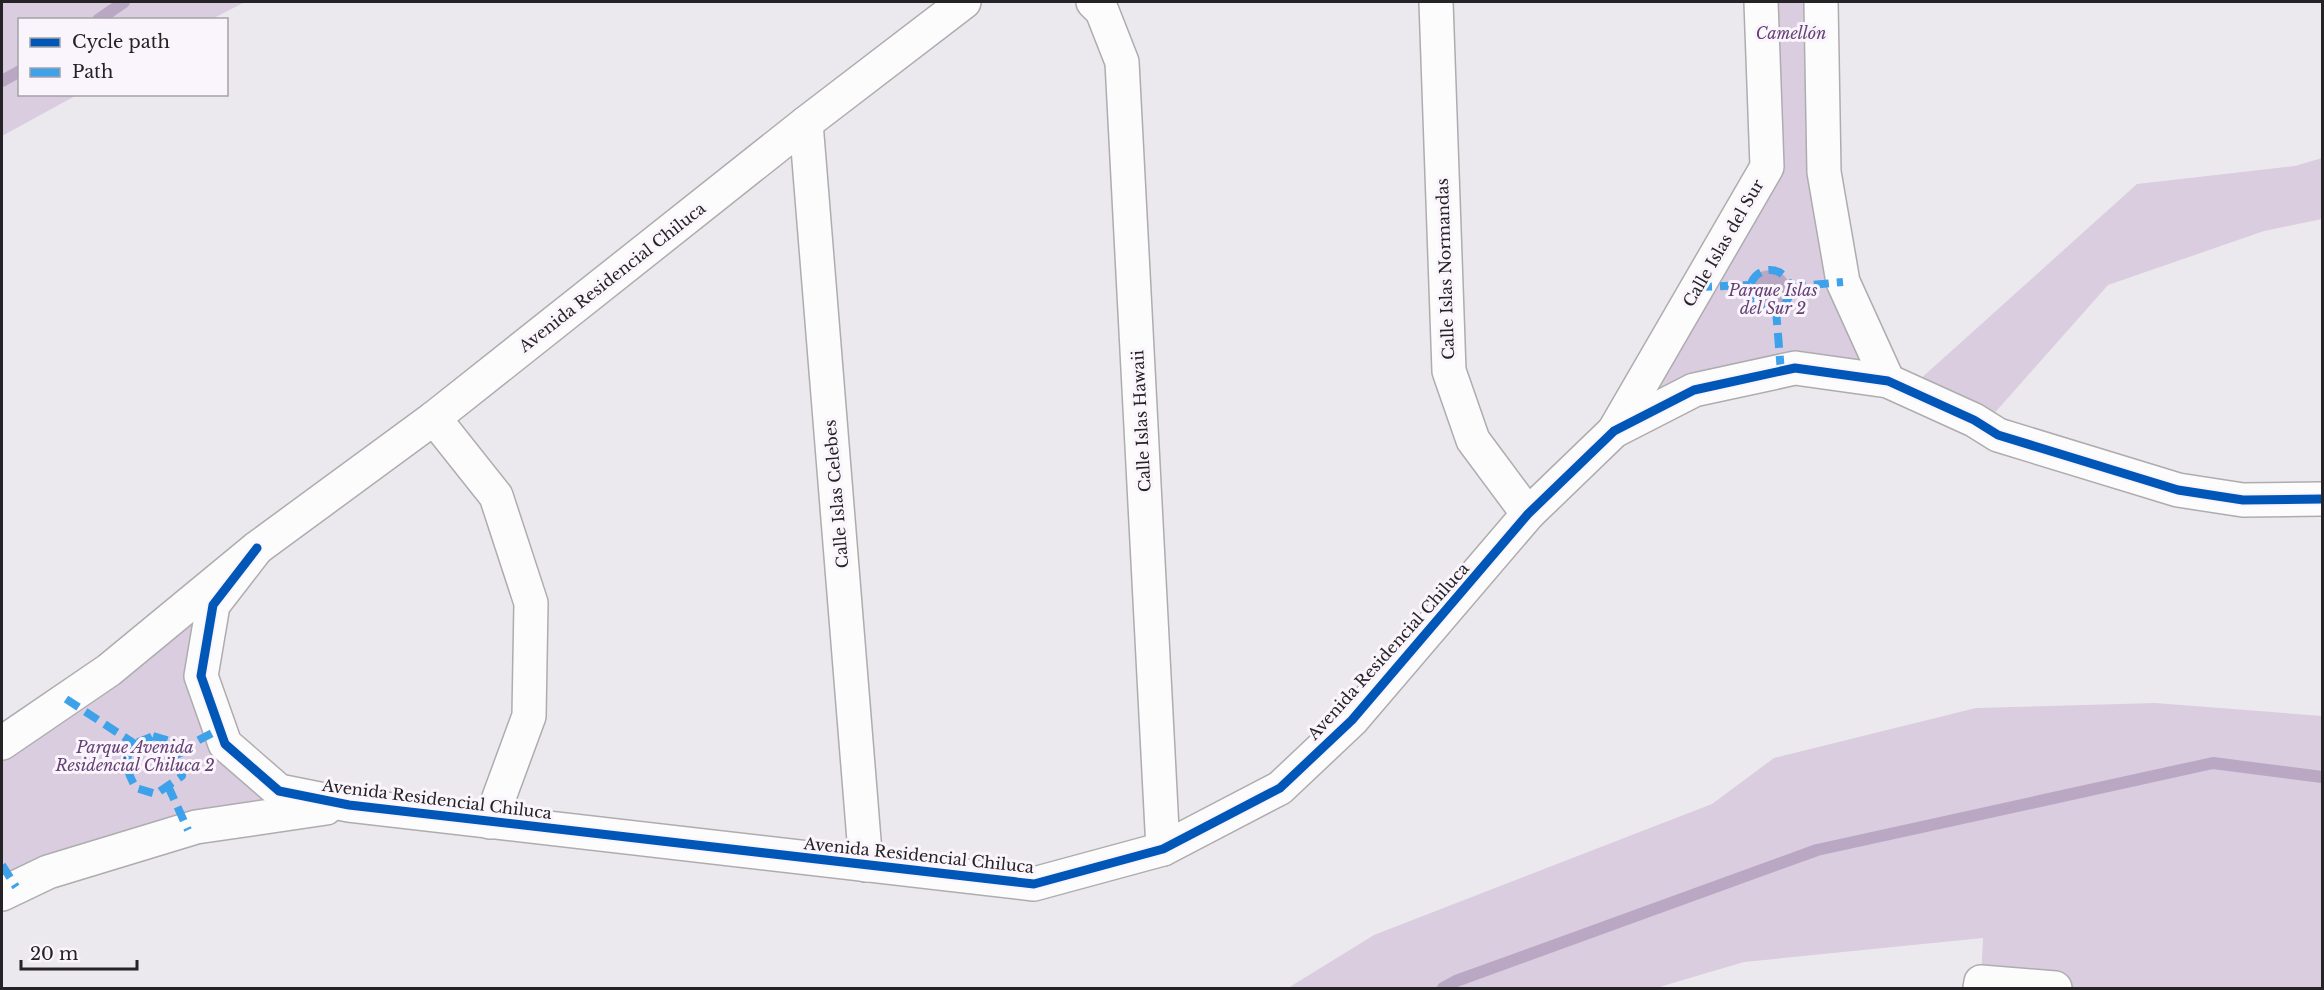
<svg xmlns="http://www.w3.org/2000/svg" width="2324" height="990" font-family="'Libre Baskerville',serif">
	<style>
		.green { fill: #d9cddf }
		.water { fill: #baa7c3 }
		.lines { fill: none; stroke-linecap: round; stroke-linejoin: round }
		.stream { stroke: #baa7c3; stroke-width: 12 }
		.minor-casing { stroke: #aeacaf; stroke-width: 36 }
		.minor { stroke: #fcfcfc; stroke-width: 33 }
		.quiet { stroke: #3ea2eb; stroke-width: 8; stroke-dasharray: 15 8; stroke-linecap: butt }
		.cycleway-casing { stroke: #faf5fc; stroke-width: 13 }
		.cycleway { stroke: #0057b8; stroke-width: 9 }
		.labels { text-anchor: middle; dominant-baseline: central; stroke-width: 6; stroke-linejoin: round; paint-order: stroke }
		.park-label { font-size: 16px; font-style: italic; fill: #644074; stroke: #faf5fc }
		.street-label { font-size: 16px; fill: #252326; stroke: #faf5fc }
	</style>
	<rect width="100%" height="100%" fill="#ece9ee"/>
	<g class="green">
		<polygon points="2,2 245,2 212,19 20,20 20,94 77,95 2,136"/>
		<polygon points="1759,2 1821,2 1824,172 1888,381 1795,368 1614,431 1767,167"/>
		<polygon points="2322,158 2322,219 2264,231 2108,285 1983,426 1908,390 2137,184 2295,166"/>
		<polygon points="213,605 201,676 225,744 279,791 349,805 196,827 2,894 2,743"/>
		<polygon points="2155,703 2322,716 2322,988 2055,988 1981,982 1983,938 1744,962 1656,988 1288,988 1374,935 1712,804 1774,758 1976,708"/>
	</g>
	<circle class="water" cx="1770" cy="290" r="20"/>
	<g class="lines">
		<g class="stream">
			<polyline points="98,20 124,2"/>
			<polyline points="2,81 20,71"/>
			<polyline points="1443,988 1456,981 1817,850 2213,763 2322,777"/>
		</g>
		<defs>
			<g id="minor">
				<polyline points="1093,2 1102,11 1122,62 1163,849"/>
				<polyline points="1436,2 1449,371 1473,440 1528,514"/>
				<polyline points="1821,2 1824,172 1843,282 1888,381"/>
				<polyline points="806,123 866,865"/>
				<polyline points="434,418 496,496 531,603 529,716 490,822"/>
				<polyline points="1614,431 1767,167 1761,2"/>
				<polyline points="257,548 213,605 201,676 225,744 279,791 349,805 1034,884 1163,849 1280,788 1352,720 1528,514 1614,431 1694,390 1795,368 1888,381 1974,420 1998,435 2178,490 2243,500 2322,499"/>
				<polyline points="2,743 109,670 257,548 434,418 806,123 964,2"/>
				<polyline points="2,894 48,872 196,827 326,808"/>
				<polyline points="1980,988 1981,982 2055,988"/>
			</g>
		</defs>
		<use href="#minor" class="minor-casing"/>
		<use href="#minor" class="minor"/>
		<g class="quiet">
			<circle cx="1770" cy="290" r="20"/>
			<polyline points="1697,287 1750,285"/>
			<polyline points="1791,287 1843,282"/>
			<polyline points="1776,310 1781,372"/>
			<polyline points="66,699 135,744"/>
			<path d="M 153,736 L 173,742 L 182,759 L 182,776 L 156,794 L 136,788 C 128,774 121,758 135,744 C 139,741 148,739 153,736 Z"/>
			<polyline points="178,751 220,729"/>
			<polyline points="168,786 188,830"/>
			<polyline points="2,865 16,887"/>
		</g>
		<defs>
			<polyline id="cycleway" points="257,548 213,605 201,676 225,744 279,791 349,805 1034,884 1163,849 1280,788 1352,720 1528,514 1614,431 1694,390 1795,368 1888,381 1974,420 1998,435 2178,490 2243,500 2322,499"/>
		</defs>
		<use href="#cycleway" class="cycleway-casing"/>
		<use href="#cycleway" class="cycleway"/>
	</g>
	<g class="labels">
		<g class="park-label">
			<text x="1791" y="33">Camellón</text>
			<text x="1773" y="290">Parque Islas<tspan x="1773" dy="18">del Sur 2</tspan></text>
			<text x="135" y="747">Parque Avenida<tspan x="135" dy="18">Residencial Chiluca 2</tspan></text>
		</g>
		<g class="street-label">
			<text transform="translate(1723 243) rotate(-60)">Calle Islas del Sur</text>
			<text transform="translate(1445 269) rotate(-92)">Calle Islas Normandas</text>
			<text transform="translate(612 277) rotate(-38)">Avenida Residencial Chiluca</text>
			<text transform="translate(1141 421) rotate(-93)">Calle Islas Hawaii</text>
			<text transform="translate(836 494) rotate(-95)">Calle Islas Celebes</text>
			<text transform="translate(1388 651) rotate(-48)">Avenida Residencial Chiluca</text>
			<text transform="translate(437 799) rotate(7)">Avenida Residencial Chiluca</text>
			<text transform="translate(919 855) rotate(6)">Avenida Residencial Chiluca</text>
		</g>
	</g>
	<rect width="2324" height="990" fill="none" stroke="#252326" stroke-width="6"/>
	<rect x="18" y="18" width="210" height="78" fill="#faf5fc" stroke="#a5a1a6" stroke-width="1.5"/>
	<rect x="30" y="38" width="30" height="9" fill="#0057b8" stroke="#a5a1a6" stroke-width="1.5"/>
	<text x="72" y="48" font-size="18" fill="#252326">Cycle path</text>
	<rect x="30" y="68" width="30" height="9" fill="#3ea2eb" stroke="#a5a1a6" stroke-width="1.5"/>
	<text x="72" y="78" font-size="18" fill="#252326">Path</text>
	<path d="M21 960v9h116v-9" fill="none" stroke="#252326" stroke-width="3"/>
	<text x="30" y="960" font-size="18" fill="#252326" stroke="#faf5fc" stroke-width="4.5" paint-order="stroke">20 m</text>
</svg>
